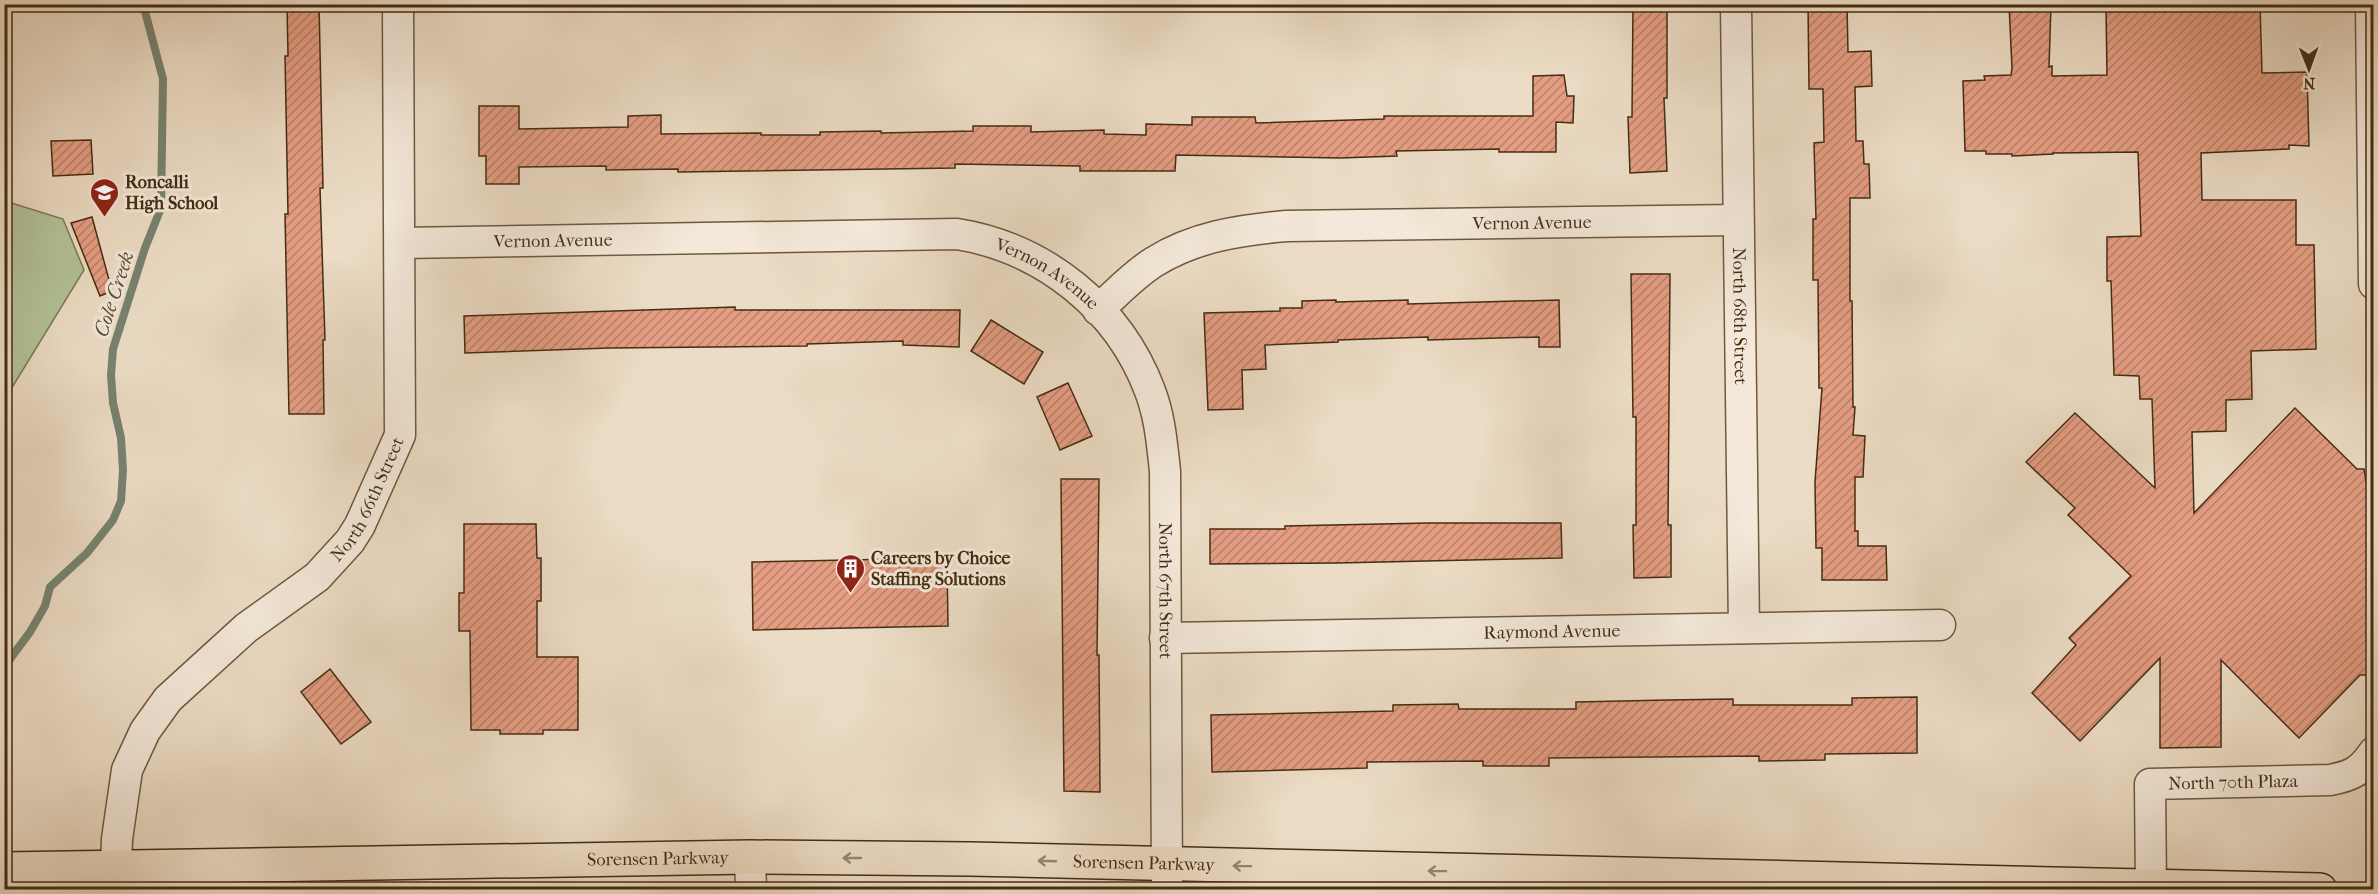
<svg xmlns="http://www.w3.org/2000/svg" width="2378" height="894" font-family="'IM FELL French Canon',serif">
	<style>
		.green { fill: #b3c298; stroke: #7c7854; stroke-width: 1.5 }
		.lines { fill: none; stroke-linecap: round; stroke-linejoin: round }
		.stream { stroke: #778370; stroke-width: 8 }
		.building { fill: url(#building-hatch); stroke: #442d11; stroke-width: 1.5 }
		.minor-casing { stroke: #6e593e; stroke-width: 33 }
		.major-casing { stroke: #442d11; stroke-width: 36 }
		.minor { stroke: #f3e8d9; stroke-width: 30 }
		.major { stroke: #ecdcc5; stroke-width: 33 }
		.oneway { stroke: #98846b }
		.labels { text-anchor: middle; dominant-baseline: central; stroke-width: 6; stroke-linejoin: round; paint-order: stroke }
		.poi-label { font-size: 18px; font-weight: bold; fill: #442d11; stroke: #f3e8d9; text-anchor: start }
		.street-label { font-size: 18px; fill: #442d11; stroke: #f3e8d9 }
		.water-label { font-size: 20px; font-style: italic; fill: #595138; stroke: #f3e8d9 }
	</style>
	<defs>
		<pattern id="building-hatch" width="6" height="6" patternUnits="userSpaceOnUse" patternTransform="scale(1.5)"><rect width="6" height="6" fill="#e59d83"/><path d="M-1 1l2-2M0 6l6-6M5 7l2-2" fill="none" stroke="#bb806a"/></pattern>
	</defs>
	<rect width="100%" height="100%" fill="#ecdcc5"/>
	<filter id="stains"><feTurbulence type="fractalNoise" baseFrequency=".00333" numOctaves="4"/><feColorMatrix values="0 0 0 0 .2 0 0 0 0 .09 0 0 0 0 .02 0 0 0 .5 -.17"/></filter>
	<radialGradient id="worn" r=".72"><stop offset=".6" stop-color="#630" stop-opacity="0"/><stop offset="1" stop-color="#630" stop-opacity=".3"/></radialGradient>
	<polygon class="green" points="5,201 63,219 84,270 5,399"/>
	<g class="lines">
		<polyline class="stream" points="4,667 30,632 45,606 50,587 87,553 113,520 121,501 123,470 121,438 113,403 111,375 113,349 145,248 161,208 163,79 143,4"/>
	</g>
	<g class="building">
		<polygon points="287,4 319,4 323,188 320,188 325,340 323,340 324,414 289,414 285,214 288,214 285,56 288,56"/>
		<polygon points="1633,4 1667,4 1667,98 1664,98 1667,171 1630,173 1628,117 1632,117"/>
		<polygon points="1808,4 1847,4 1848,52 1871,51 1872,86 1855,87 1856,141 1863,141 1864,164 1869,164 1870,198 1850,198 1850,301 1852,301 1853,407 1855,407 1853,435 1865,436 1863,477 1855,477 1855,531 1858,531 1858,546 1886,546 1887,580 1822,580 1822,548 1816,548 1815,482 1822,388 1819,388 1818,280 1813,280 1813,219 1816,219 1814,143 1824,142 1823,89 1809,89"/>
		<polygon points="2009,4 2051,4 2049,67 2052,66 2052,76 2107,75 2106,4 2260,4 2262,73 2307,72 2309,146 2289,145 2289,149 2201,153 2202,200 2296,200 2296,245 2314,245 2316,349 2251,351 2252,399 2226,400 2226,431 2192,432 2194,513 2295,408 2357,469 2364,469 2367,487 2370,657 2368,657 2368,675 2360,675 2299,738 2221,660 2221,747 2160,748 2160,658 2080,741 2032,693 2076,645 2069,638 2131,576 2068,515 2075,508 2026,462 2075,413 2155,488 2152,399 2140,399 2139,376 2114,375 2111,281 2107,281 2107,237 2141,236 2138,152 2053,153 2053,154 2012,156 2012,154 1986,154 1986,151 1965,151 1963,81 1985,80 1984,76 2011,75 2012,68"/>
		<polygon points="1564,75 1567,96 1574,96 1573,123 1556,122 1556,152 1499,152 1499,149 1396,151 1397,156 1340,158 1176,155 1175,171 1080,171 1080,166 955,164 955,168 678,172 678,169 606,170 606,166 519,167 519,184 486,184 486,156 479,156 479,106 519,106 519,129 628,127 628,116 661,115 661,134 761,133 761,135 820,135 820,132 881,131 881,133 973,131 973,126 1031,126 1031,132 1104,130 1104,134 1146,135 1146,124 1192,125 1192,117 1255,117 1256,123 1384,119 1384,116 1533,116 1533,76"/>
		<polygon points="91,140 93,174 53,176 51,141"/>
		<polygon points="92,217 112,291 100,296 71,223"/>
		<polygon points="1631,274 1670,274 1668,525 1671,525 1671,577 1634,578 1633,525 1636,525 1636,417 1633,417"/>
		<polygon points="1336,300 1336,302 1408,300 1408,304 1559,300 1560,347 1539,347 1539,337 1428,340 1428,337 1338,340 1338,342 1265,345 1266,369 1242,370 1243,409 1208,410 1204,313 1280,311 1280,308 1302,308 1302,301"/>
		<polygon points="735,307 735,310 960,310 959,347 903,345 903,341 807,344 807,346 609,348 465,353 464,316"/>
		<polygon points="991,320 1043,352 1024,384 971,351"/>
		<polygon points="1068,383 1092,436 1060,450 1037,397"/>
		<polygon points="1061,479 1099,479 1097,655 1099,655 1100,792 1064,791"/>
		<polygon points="1429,523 1561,523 1562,558 1337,563 1210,564 1210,529 1285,529 1285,526"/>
		<polygon points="464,524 536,524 537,558 541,558 541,601 537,601 537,657 578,657 578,730 543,730 543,734 500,734 500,730 471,730 470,631 459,631 459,593 464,593"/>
		<polygon points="947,558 948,626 753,630 752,562"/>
		<polygon points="330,669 371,722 341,744 301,692"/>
		<polygon points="1917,697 1917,753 1825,754 1825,760 1759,761 1759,756 1549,758 1549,766 1483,766 1483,761 1367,762 1367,768 1212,772 1211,715 1393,711 1393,705 1458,704 1459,709 1576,709 1576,702 1668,700 1733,699 1733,705 1852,705 1852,698"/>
	</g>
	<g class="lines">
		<defs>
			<g id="minor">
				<path id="s1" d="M 1736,4 L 1744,628"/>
				<polyline points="2371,4 2374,284"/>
				<path id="s2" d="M 401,243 L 957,234 C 1044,248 1119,308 1150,391 C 1160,417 1162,444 1165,471 L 1167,890"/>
				<path id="s3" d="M 1098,310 C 1116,294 1133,275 1154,262 C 1194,237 1239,230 1286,226 L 1737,220"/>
				<path id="s4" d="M 1165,638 L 1940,625"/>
				<polyline points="750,857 751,890"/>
				<path id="s5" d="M 115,890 L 117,839 L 127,770 L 145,731 L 168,699 L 246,628 L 317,577 L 350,541 L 360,525 L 400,435 L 398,4"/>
				<path id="s6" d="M 2151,890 L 2150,784 L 2330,780 C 2352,776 2361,771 2374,752"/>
			</g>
			<g id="major">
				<path id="s7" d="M 4,869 L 750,857 L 970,859 L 2320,890"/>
			</g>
		</defs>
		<use href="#minor" class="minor-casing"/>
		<use href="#major" class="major-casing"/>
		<use href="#minor" class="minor"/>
		<use href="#major" class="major"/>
	</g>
	<defs><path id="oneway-shaft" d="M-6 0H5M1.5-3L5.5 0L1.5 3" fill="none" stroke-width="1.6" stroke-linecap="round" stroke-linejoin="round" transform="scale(1.5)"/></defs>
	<g class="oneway">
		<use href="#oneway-shaft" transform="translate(852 858) rotate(-180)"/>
		<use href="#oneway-shaft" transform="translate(1047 861) rotate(-178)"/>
		<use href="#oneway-shaft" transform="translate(1242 866) rotate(-179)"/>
		<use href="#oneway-shaft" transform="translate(1437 871) rotate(-179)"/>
	</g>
	<defs>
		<symbol id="school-pin" viewBox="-11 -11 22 30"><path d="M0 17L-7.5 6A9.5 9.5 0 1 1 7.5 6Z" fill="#8f2418" stroke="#f3e8d9"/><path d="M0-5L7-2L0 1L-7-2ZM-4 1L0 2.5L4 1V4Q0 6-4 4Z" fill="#fff"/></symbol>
		<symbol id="building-pin" viewBox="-11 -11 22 30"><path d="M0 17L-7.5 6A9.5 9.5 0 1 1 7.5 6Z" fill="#8f2418" stroke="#f3e8d9"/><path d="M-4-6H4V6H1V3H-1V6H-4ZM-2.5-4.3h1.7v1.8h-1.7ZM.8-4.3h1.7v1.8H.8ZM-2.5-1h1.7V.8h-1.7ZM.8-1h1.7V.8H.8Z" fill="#fff"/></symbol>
	</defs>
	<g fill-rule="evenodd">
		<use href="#school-pin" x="88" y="176" width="33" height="45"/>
		<use href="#building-pin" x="834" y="552" width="33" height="45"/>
	</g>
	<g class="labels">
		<g class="poi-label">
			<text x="125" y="182">Roncalli<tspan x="125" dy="21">High School</tspan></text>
			<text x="871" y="558">Careers by Choice<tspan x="871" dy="21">Staffing Solutions</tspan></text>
		</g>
		<g class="street-label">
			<text stroke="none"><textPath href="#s3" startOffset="458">Vernon Avenue</textPath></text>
			<text stroke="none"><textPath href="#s2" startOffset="152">Vernon Avenue</textPath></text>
			<text stroke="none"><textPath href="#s2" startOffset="656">Vernon Avenue</textPath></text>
			<text stroke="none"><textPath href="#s1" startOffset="312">North 68th Street</textPath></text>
			<text stroke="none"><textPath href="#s5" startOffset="490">North 66th Street</textPath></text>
			<text stroke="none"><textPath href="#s2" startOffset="1018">North 67th Street</textPath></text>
			<text stroke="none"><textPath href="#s4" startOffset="387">Raymond Avenue</textPath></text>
			<text stroke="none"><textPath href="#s6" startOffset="189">North 70th Plaza</textPath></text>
			<text stroke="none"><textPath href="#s7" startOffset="654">Sorensen Parkway</textPath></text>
			<text stroke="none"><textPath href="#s7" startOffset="1140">Sorensen Parkway</textPath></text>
		</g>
		<g class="water-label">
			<text transform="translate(114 294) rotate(-72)">Cole Creek</text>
		</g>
	</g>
	<rect width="2378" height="894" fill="none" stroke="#ecdcc5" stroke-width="24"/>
	<rect x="6" y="6" width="2366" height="882" fill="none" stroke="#442d11" stroke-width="3"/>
	<rect x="12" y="12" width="2354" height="870" fill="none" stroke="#442d11" stroke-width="1.5"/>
	<g transform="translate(2309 69) rotate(179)" stroke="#f3e8d9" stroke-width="4.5" paint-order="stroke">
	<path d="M0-4.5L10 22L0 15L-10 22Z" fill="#442d11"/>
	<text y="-9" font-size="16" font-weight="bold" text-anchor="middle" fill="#442d11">N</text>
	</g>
	<rect width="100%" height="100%" filter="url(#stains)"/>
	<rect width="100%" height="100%" fill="url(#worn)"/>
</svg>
